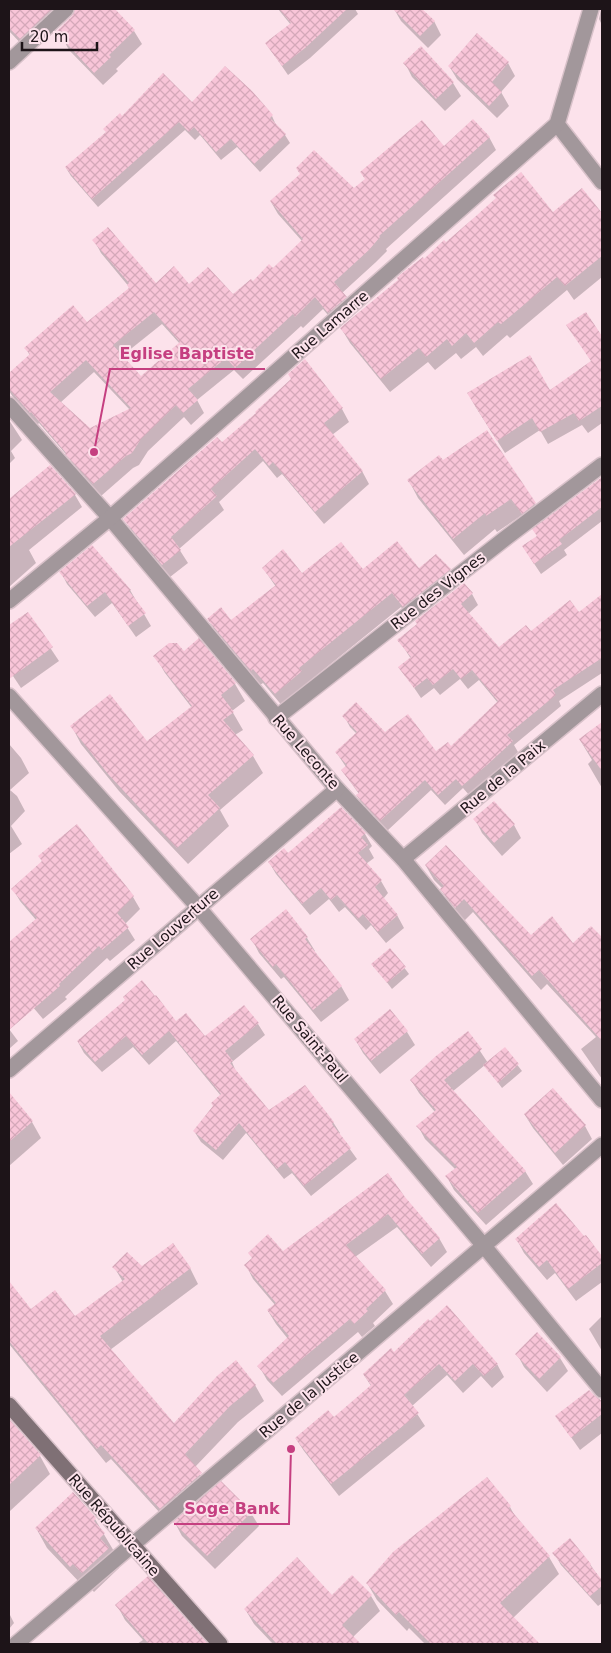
<svg xmlns="http://www.w3.org/2000/svg" width="611" height="1653" font-family="'DejaVu Sans',sans-serif">
	<style>
		.shadow { fill: #0003; fill-rule: evenodd }
		.building { fill: url(#building-cross-hatch); fill-rule: evenodd }
		.lines { fill: none; stroke-linecap: round; stroke-linejoin: round }
		.street-casing { stroke: #d8c1c9; stroke-width: 18 }
		.secondary-casing { stroke: #d8c1c9; stroke-width: 18 }
		.street { stroke: #a2979b; stroke-width: 15 }
		.secondary { stroke: #7f7075; stroke-width: 15 }
		.labels { text-anchor: middle; dominant-baseline: central; stroke-width: 4; stroke-linejoin: round; paint-order: stroke }
		.street-label { font-size: 15px; fill: #1d1418; stroke: #fce2eb }
		.leader { fill: none; stroke: #c53f80; stroke-width: 2 }
		.callout-dot { fill: #c53f80; stroke: #fce2eb; stroke-width: 2 }
		.callout-label { font-size: 16px; text-anchor: middle; font-weight: bold; fill: #c53f80; stroke: #fce2eb; stroke-width: 4; stroke-linejoin: round; paint-order: stroke }
	</style>
	<defs>
		<pattern id="building-cross-hatch" width="8" height="8" patternUnits="userSpaceOnUse" patternTransform="scale(1.25)"><rect width="8" height="8" fill="#f8c5d8"/><path d="M0 0l8 8M0 8l8-8" fill="none" stroke="#d4a8b9"/></pattern>
	</defs>
	<rect width="100%" height="100%" fill="#fce2eb"/>
	<g class="shadow">
		<polygon points="9,9 73,9 28,51 9,31"/>
		<polygon points="95,9 113,9 134,31 142,44 116,69 118,71 103,85 69,50 62,37"/>
		<polygon points="278,9 355,9 358,14 310,58 288,75 266,43 291,25"/>
		<polygon points="394,9 421,9 434,21 441,35 428,48 401,21"/>
		<polygon points="601,9 602,9 602,25 599,19"/>
		<polygon points="405,63 453,83 461,96 445,111 412,77"/>
		<polygon points="508,63 515,76 501,92 509,106 497,118 457,79 449,66"/>
		<polygon points="192,103 272,116 276,125 285,135 290,143 260,172 237,147 221,160 200,135 195,140 185,130 98,207 71,176 66,168 122,118"/>
		<path d="M 489,137 L 496,150 L 386,249 L 387,251 L 376,262 L 342,293 L 353,310 L 336,325 L 323,309 L 303,328 L 301,326 L 243,379 L 234,370 L 197,400 L 204,413 L 191,425 L 184,417 L 148,451 L 139,465 L 133,468 L 101,496 L 74,467 L 70,459 L 39,423 L 37,425 L 21,409 L 9,391 L 9,375 L 30,356 L 26,348 L 87,323 L 130,288 L 101,253 L 94,240 L 156,285 L 189,285 L 233,295 L 272,270 L 302,241 L 278,214 L 271,202 L 354,190 L 444,148 ZM 162,324 L 180,344 L 141,377 L 122,356 ZM 94,372 L 130,410 L 90,430 L 60,403 Z"/>
		<polygon points="582,190 602,215 602,277 574,300 567,290 510,338 507,335 483,356 476,347 461,359 456,353 435,370 428,362 390,392 350,343 341,328 446,243 552,214"/>
		<polygon points="602,354 602,423 588,433 582,425 548,444 540,430 505,453 475,406 550,391"/>
		<polygon points="292,380 342,409 349,422 332,435 362,471 369,484 324,524 282,474 277,478 263,461 219,502 224,510 179,549 188,563 170,577 132,532 125,519 222,444 257,414"/>
		<polygon points="9,420 22,440 11,451 15,458 9,464"/>
		<polygon points="486,432 546,521 602,478 602,521 564,550 567,555 541,574 529,556 538,536 522,515 497,532 495,529 464,555 418,498 409,481 443,461"/>
		<polygon points="50,467 75,495 82,507 29,550 36,563 9,587 9,501"/>
		<polygon points="263,568 302,575 363,571 450,570 458,585 412,621 401,607 307,683 309,687 284,708 263,683 260,685 217,634 208,619 231,621 276,587"/>
		<polygon points="61,572 130,590 151,626 136,637 112,603 95,617 67,584"/>
		<polygon points="463,585 472,594 478,605 468,614 499,649 530,632 579,614 602,596 602,673 559,701 561,706 514,745 518,752 493,776 469,795 463,788 445,805 431,790 387,831 364,806 357,796 359,794 342,770 346,767 336,752 357,734 350,727 344,716 436,753 451,748 498,703 479,680 468,689 460,679 440,695 434,688 421,698 400,667 411,659 399,640"/>
		<polygon points="27,613 59,661 21,688 9,670 9,626"/>
		<polygon points="183,652 235,684 245,701 232,711 243,730 235,735 253,756 263,773 220,810 229,826 188,864 119,791 81,744 72,727 147,743 192,708 165,673 155,656"/>
		<polygon points="602,724 602,788 588,764 592,760 580,740"/>
		<polygon points="9,744 21,758 29,773 10,790 17,796 25,811 11,826 22,844 9,854"/>
		<polygon points="341,809 365,834 372,846 369,849 374,858 366,864 381,881 388,893 383,899 397,915 404,928 386,943 371,925 366,930 345,907 339,912 329,899 310,915 276,874 269,862 288,854"/>
		<polygon points="475,819 514,825 521,838 502,856 482,833"/>
		<polygon points="39,856 133,897 140,909 125,924 135,940 110,961 107,958 65,997 67,999 43,1019 9,979 9,944 36,920 20,901 13,889 43,862"/>
		<polygon points="426,866 531,937 573,945 591,927 602,939 602,1079 581,1049 596,1037 547,984 541,990 473,912 464,921 450,904 442,890 443,889 434,880"/>
		<polygon points="285,911 307,938 315,951 314,952 341,986 349,1000 321,1022 284,977 281,979 259,953 252,939"/>
		<polygon points="390,949 409,974 392,989 373,964"/>
		<polygon points="244,1006 258,1024 265,1035 232,1062 237,1074 269,1112 333,1122 340,1133 339,1134 357,1159 311,1196 292,1173 284,1179 246,1133 223,1160 201,1142 194,1131 221,1096 176,1041 149,1065 133,1047 102,1072 84,1053 78,1042 176,1023 205,1037"/>
		<polygon points="390,1011 407,1032 415,1045 380,1074 363,1053 355,1039"/>
		<polygon points="9,1029 18,1041 9,1049"/>
		<polygon points="468,1033 488,1063 505,1049 522,1071 502,1088 485,1065 452,1092 525,1171 533,1184 486,1225 454,1190 447,1177 455,1169 425,1139 418,1126 435,1112 419,1093 411,1080"/>
		<polygon points="12,1098 32,1122 41,1138 9,1166 9,1100"/>
		<polygon points="525,1115 585,1126 592,1139 563,1165 533,1128"/>
		<polygon points="404,1198 439,1238 447,1252 431,1267 397,1227 355,1257 385,1291 393,1304 373,1323 375,1326 362,1337 358,1332 282,1396 267,1380 259,1366 288,1339 276,1324 268,1311 275,1305 253,1279 246,1265 282,1252"/>
		<polygon points="586,1236 602,1258 602,1282 576,1301 555,1273 547,1280 524,1253 517,1240 584,1238"/>
		<polygon points="114,1267 190,1268 198,1284 110,1350 174,1425 255,1385 264,1401 238,1422 195,1467 210,1489 170,1524 111,1459 106,1463 9,1344 9,1283 31,1311 75,1318 123,1282"/>
		<polygon points="602,1316 602,1351 589,1329"/>
		<polygon points="537,1334 560,1358 568,1371 547,1392 524,1367 517,1354"/>
		<polygon points="394,1353 497,1364 504,1377 492,1388 481,1376 463,1393 447,1375 412,1406 425,1426 339,1496 304,1451 296,1439 334,1419 371,1386 364,1375"/>
		<polygon points="594,1397 602,1403 602,1433 580,1450 557,1417"/>
		<polygon points="9,1422 40,1456 50,1474 10,1511"/>
		<polygon points="487,1478 510,1507 517,1520 549,1557 559,1574 513,1618 538,1644 425,1644 409,1628 407,1631 377,1600 367,1583"/>
		<polygon points="73,1494 95,1519 115,1553 112,1556 119,1568 94,1592 85,1582 82,1585 47,1548 36,1528"/>
		<polygon points="251,1513 259,1526 215,1569 182,1536 175,1523"/>
		<polygon points="554,1553 590,1564 602,1582 602,1603 598,1606 561,1565"/>
		<polygon points="352,1576 371,1596 380,1611 353,1637 359,1644 273,1644 254,1624 245,1609 332,1597"/>
		<polygon points="147,1578 206,1644 137,1644 143,1640 125,1620 117,1605"/>
		<polygon points="9,1613 14,1623 9,1629"/>
	</g>
	<g class="building">
		<polygon points="9,9 52,9 20,39 9,28"/>
		<polygon points="75,9 115,9 135,30 109,55 111,57 94,73 56,32 72,16"/>
		<polygon points="279,9 347,9 305,48 282,66 265,43 291,23"/>
		<polygon points="393,9 422,9 435,21 420,36"/>
		<polygon points="477,33 509,62 492,82 502,92 489,106 448,66"/>
		<polygon points="421,46 454,82 436,99 403,63"/>
		<polygon points="225,66 252,91 273,115 270,118 286,134 254,164 231,139 216,152 194,127 189,132 179,122 92,199 65,167 106,132 103,129 120,113 122,116 163,73 192,102"/>
		<path d="M 473,119 L 490,137 L 379,236 L 380,237 L 369,250 L 334,282 L 347,297 L 328,313 L 315,297 L 295,317 L 293,314 L 235,368 L 226,358 L 188,389 L 198,400 L 183,413 L 176,405 L 141,439 L 132,453 L 126,456 L 93,484 L 65,454 L 66,453 L 31,412 L 30,413 L 9,389 L 9,373 L 30,354 L 24,348 L 73,305 L 87,322 L 129,288 L 127,285 L 129,283 L 92,240 L 108,227 L 156,283 L 174,266 L 189,284 L 208,267 L 233,294 L 251,279 L 253,281 L 269,264 L 273,268 L 303,239 L 270,201 L 300,174 L 296,168 L 314,150 L 354,188 L 365,179 L 360,172 L 422,120 L 444,146 ZM 154,312 L 180,342 L 141,376 L 113,345 ZM 86,360 L 131,408 L 90,428 L 50,392 Z"/>
		<polygon points="521,172 553,212 582,188 602,213 602,256 565,286 557,277 501,324 498,322 474,343 466,333 452,346 447,339 426,357 419,348 381,379 340,328 398,280 397,278 401,274 423,257 424,259 444,240 446,242 476,216 496,198 493,195"/>
		<polygon points="586,312 602,336 602,406 579,421 574,413 540,432 532,418 497,441 467,393 530,355 550,390 591,361 566,325"/>
		<polygon points="305,359 343,408 324,423 363,471 315,512 273,462 269,466 255,449 211,489 217,496 171,537 181,550 162,565 123,519 217,437 222,442 256,413 255,412 291,379 288,374"/>
		<polygon points="487,430 536,503 522,514 511,499 486,516 485,513 453,539 407,480 439,455 443,460"/>
		<polygon points="50,465 76,494 9,547 9,499"/>
		<polygon points="602,477 602,507 559,540 562,544 534,564 522,546 537,536 532,529"/>
		<polygon points="397,541 419,568 436,554 451,569 403,607 392,593 299,668 302,671 275,694 253,669 251,671 207,619 221,607 231,620 276,585 262,568 283,549 302,573 341,542 363,569"/>
		<polygon points="92,545 131,590 129,591 146,613 128,626 105,592 87,606 59,572"/>
		<polygon points="464,583 473,593 461,604 499,647 526,625 531,631 570,600 579,612 602,594 602,658 553,690 556,695 507,735 513,741 487,765 462,786 456,779 438,795 425,780 380,821 356,795 359,793 341,770 347,765 335,752 357,732 342,716 356,702 385,732 408,714 436,751 448,742 451,746 498,701 472,670 461,679 453,669 433,685 427,678 414,688 398,667 411,657 397,640 417,624 415,621"/>
		<polygon points="28,612 53,647 9,679 9,625"/>
		<polygon points="199,638 236,683 221,695 234,712 223,720 254,755 208,795 220,808 177,848 108,774 70,726 110,694 147,741 192,706 153,656 169,643 177,643 184,651"/>
		<polygon points="602,722 602,771 579,739"/>
		<polygon points="494,801 515,824 494,843 473,819"/>
		<polygon points="341,807 366,833 361,837 368,845 358,853 382,880 375,887 398,915 378,932 363,914 358,919 337,895 331,900 321,888 302,904 268,862 284,848 288,853"/>
		<polygon points="77,824 134,896 117,913 129,927 102,950 99,946 59,984 60,986 9,1030 9,942 37,918 11,889 42,861 38,856"/>
		<polygon points="446,845 531,935 552,916 573,943 591,926 602,937 602,1041 539,970 532,976 464,899 455,908 440,889 444,886 425,865"/>
		<polygon points="286,909 308,937 305,939 342,986 313,1010 276,964 273,967 250,939"/>
		<polygon points="390,948 406,967 387,983 371,964"/>
		<polygon points="142,980 155,996 156,995 176,1021 186,1013 205,1036 244,1005 259,1023 225,1051 233,1061 230,1063 269,1110 305,1085 334,1122 332,1124 351,1148 304,1186 285,1162 277,1169 239,1123 216,1150 193,1131 213,1106 211,1103 221,1094 169,1031 142,1055 126,1036 95,1062 77,1041 125,1000 123,997"/>
		<polygon points="390,1009 408,1031 371,1061 354,1039"/>
		<polygon points="468,1031 482,1049 444,1080 526,1171 478,1213 445,1176 457,1167 416,1126 436,1110 410,1080 436,1056"/>
		<polygon points="505,1047 519,1064 498,1083 483,1065"/>
		<polygon points="553,1088 586,1125 555,1153 524,1114"/>
		<polygon points="9,1092 33,1121 9,1142"/>
		<polygon points="388,1173 405,1197 440,1238 422,1254 388,1214 346,1245 386,1290 366,1309 368,1311 354,1324 350,1319 273,1383 257,1366 289,1336 267,1310 276,1303 244,1265 252,1258 248,1253 268,1234 283,1251"/>
		<polygon points="556,1203 584,1236 586,1235 602,1256 602,1263 568,1289 547,1260 539,1267 515,1239"/>
		<polygon points="173,1243 191,1268 100,1336 174,1423 217,1376 236,1360 256,1385 230,1406 185,1454 202,1473 160,1509 101,1445 97,1449 9,1341 9,1281 31,1309 55,1290 75,1316 125,1279 112,1267 127,1252 142,1266"/>
		<polygon points="447,1305 498,1364 484,1376 473,1364 455,1381 439,1364 404,1395 419,1413 331,1484 295,1438 328,1410 334,1417 371,1385 363,1374 391,1348 394,1352 428,1319 430,1321"/>
		<polygon points="537,1332 561,1357 539,1379 515,1354"/>
		<polygon points="589,1390 595,1396 602,1401 602,1414 571,1438 555,1416"/>
		<polygon points="9,1419 41,1455 9,1485"/>
		<polygon points="487,1477 511,1506 509,1508 550,1556 500,1603 540,1644 431,1644 399,1612 396,1615 366,1583 393,1552"/>
		<polygon points="221,1481 252,1512 207,1556 173,1522"/>
		<polygon points="73,1492 96,1518 94,1521 105,1533 100,1538 109,1548 82,1573 73,1564 70,1567 35,1528"/>
		<polygon points="570,1538 591,1564 590,1565 602,1580 602,1586 590,1596 552,1553"/>
		<polygon points="297,1557 332,1595 352,1575 372,1595 342,1625 361,1644 277,1644 244,1609"/>
		<polygon points="148,1576 207,1643 206,1644 149,1644 115,1605"/>
	</g>
	<g class="lines">
		<defs>
			<g id="street">
				<polyline points="9,62 66,9"/>
				<polyline points="557,124 602,182"/>
				<polyline points="9,405 110,518 337,789 403,859 602,1100"/>
				<polyline points="9,601 110,518 557,124 591,9"/>
				<polyline points="9,696 198,907 484,1246 602,1390"/>
				<polyline points="276,718 507,537 602,465"/>
				<polyline points="403,859 602,694"/>
				<polyline points="9,1070 337,789"/>
				<polyline points="16,1644 602,1145"/>
			</g>
			<polyline id="secondary" points="9,1405 220,1644"/>
		</defs>
		<use href="#street" class="street-casing"/>
		<use href="#secondary" class="secondary-casing"/>
		<use href="#street" class="street"/>
		<use href="#secondary" class="secondary"/>
	</g>
	<g class="labels">
		<g class="street-label">
			<text transform="translate(330 325) rotate(-41)">Rue Lamarre</text>
			<text transform="translate(438 591) rotate(-38)">Rue des Vignes</text>
			<text transform="translate(306 752) rotate(49)">Rue Leconte</text>
			<text transform="translate(503 777) rotate(-40)">Rue de la Paix</text>
			<text transform="translate(173 929) rotate(-41)">Rue Louverture</text>
			<text transform="translate(310 1039) rotate(50)">Rue Saint-Paul</text>
			<text transform="translate(309 1395) rotate(-40)">Rue de la Justice</text>
			<text transform="translate(114 1525) rotate(49)">Rue Républicaine</text>
		</g>
	</g>
	<path class="leader" d="M94 452L110 369H265M291 1449L289 1524H174"/>
	<g class="callout-dot">
		<circle cx="94" cy="452" r="5"/>
		<circle cx="291" cy="1449" r="5"/>
	</g>
	<g class="callout-label">
		<text x="187" y="359">Eglise Baptiste</text>
		<text x="232" y="1514">Soge Bank</text>
	</g>
	<rect width="611" height="1653" fill="none" stroke="#1d1418" stroke-width="20"/>
	<path d="M22 42v8h75v-8" fill="none" stroke="#1d1418" stroke-width="2.5"/>
	<text x="30" y="42" font-size="15" fill="#1d1418" stroke="#fce2eb" stroke-width="4" paint-order="stroke">20 m</text>
</svg>
